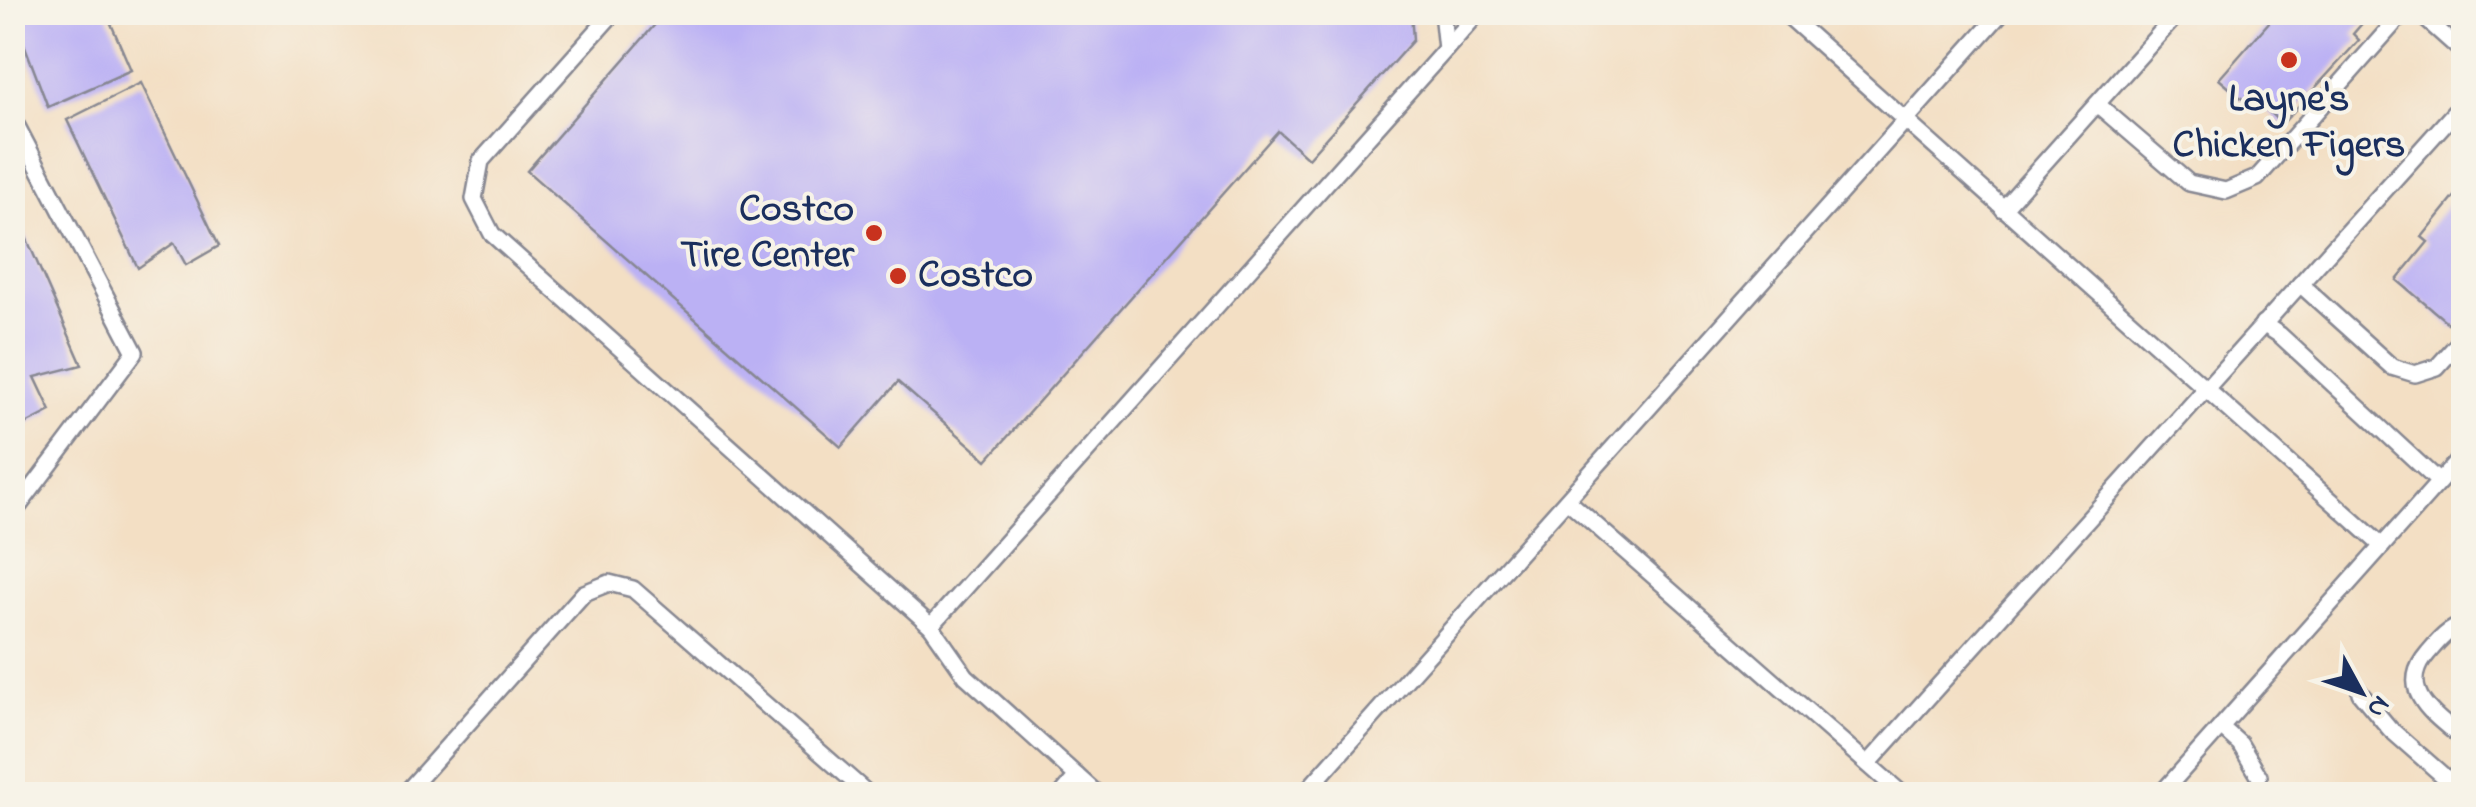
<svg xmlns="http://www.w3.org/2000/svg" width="2476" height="807" font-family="'Indie Flower',sans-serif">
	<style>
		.building { fill: #bbb1f4 }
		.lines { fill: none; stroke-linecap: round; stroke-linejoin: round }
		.service-casing { stroke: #878791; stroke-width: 20 }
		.service { stroke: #fff; stroke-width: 15 }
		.poi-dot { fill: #c8321e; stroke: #f7f3e8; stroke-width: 4 }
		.labels { text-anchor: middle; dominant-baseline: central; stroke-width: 8; stroke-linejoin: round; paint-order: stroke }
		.poi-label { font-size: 40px; font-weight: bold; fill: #1b2f5e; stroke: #f7f3e8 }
	</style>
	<rect width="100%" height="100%" fill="#f7f3e8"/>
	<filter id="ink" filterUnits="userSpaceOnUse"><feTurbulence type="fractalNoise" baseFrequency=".01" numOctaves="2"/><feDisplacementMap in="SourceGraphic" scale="20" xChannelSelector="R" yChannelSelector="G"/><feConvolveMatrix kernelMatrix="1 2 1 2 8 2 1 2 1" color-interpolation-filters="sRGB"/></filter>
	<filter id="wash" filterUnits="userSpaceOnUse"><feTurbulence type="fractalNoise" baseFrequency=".0048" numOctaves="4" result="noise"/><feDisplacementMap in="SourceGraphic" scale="40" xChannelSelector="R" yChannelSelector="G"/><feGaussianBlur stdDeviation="2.25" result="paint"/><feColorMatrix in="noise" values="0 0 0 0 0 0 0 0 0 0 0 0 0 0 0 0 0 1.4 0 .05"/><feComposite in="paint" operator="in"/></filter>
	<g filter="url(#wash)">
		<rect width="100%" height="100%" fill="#f3dfc4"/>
		<g id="blocks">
			<g class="building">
				<polygon points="12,12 106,12 131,70 48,107"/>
				<polygon points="666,12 1411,12 1413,40 1308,158 1278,131 987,460 898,382 841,447 527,171"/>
				<polygon points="2278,12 2357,12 2365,20 2353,34 2359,40 2282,124 2252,96 2246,102 2219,79"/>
				<polygon points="141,83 219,246 186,265 174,243 138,268 67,120"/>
				<polygon points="2461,189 2464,319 2455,329 2397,280 2428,242 2422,237"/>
				<polygon points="12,205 82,365 35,377 51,411 12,431"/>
			</g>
		</g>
	</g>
	<g filter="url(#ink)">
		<use href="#blocks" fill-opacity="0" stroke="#878791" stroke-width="2.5"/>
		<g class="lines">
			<defs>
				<g id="service">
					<polyline points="614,12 481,161 474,199 492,234 931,626 966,676 1097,794"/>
					<polyline points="1442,12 1446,49"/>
					<polyline points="1784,12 2382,546"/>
					<polyline points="2418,12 2464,53"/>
					<polyline points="2097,104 2189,183 2226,191 2257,178 2404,12"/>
					<polyline points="12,117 135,352 12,515"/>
					<polyline points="2003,209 2179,12"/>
					<polyline points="2300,284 2392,367 2415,374 2437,367 2464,337"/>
					<polyline points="2263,324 2280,335 2439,482"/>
					<polyline points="1567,500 1902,794"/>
					<path d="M 2464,624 C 2447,630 2439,640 2428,653 C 2395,691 2436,716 2464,740"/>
					<polyline points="931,626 1479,12"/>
					<polyline points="2360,693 2390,729 2464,794"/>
					<polyline points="2221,727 2240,744 2259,776"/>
					<polyline points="1868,764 2464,102"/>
					<polyline points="405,794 584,593 609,583 633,589 868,794"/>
					<polyline points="1062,794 1077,776"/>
					<polyline points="1304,794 2002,12"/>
					<polyline points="2161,794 2464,454"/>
				</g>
			</defs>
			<use href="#service" class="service-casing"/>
			<use href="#service" class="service"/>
		</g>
	</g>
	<g class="poi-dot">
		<circle cx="2289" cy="60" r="10"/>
		<circle cx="874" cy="233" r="10"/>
		<circle cx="898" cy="276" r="10"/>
	</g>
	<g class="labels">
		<g class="poi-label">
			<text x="2289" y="100">Layne's<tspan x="2289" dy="46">Chicken Figers</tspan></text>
			<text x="854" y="210" text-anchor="end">Costco<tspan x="854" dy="46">Tire Center</tspan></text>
			<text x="918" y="276" text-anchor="start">Costco</text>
		</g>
	</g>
	<rect width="2476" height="807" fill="none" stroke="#f7f3e8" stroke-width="50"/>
	<g transform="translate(2361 692) rotate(130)" stroke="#f7f3e8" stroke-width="8" paint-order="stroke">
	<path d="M0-8L18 38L0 25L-18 38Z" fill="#1b2f5e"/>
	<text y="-15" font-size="28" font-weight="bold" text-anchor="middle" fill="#1b2f5e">N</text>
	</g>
</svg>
